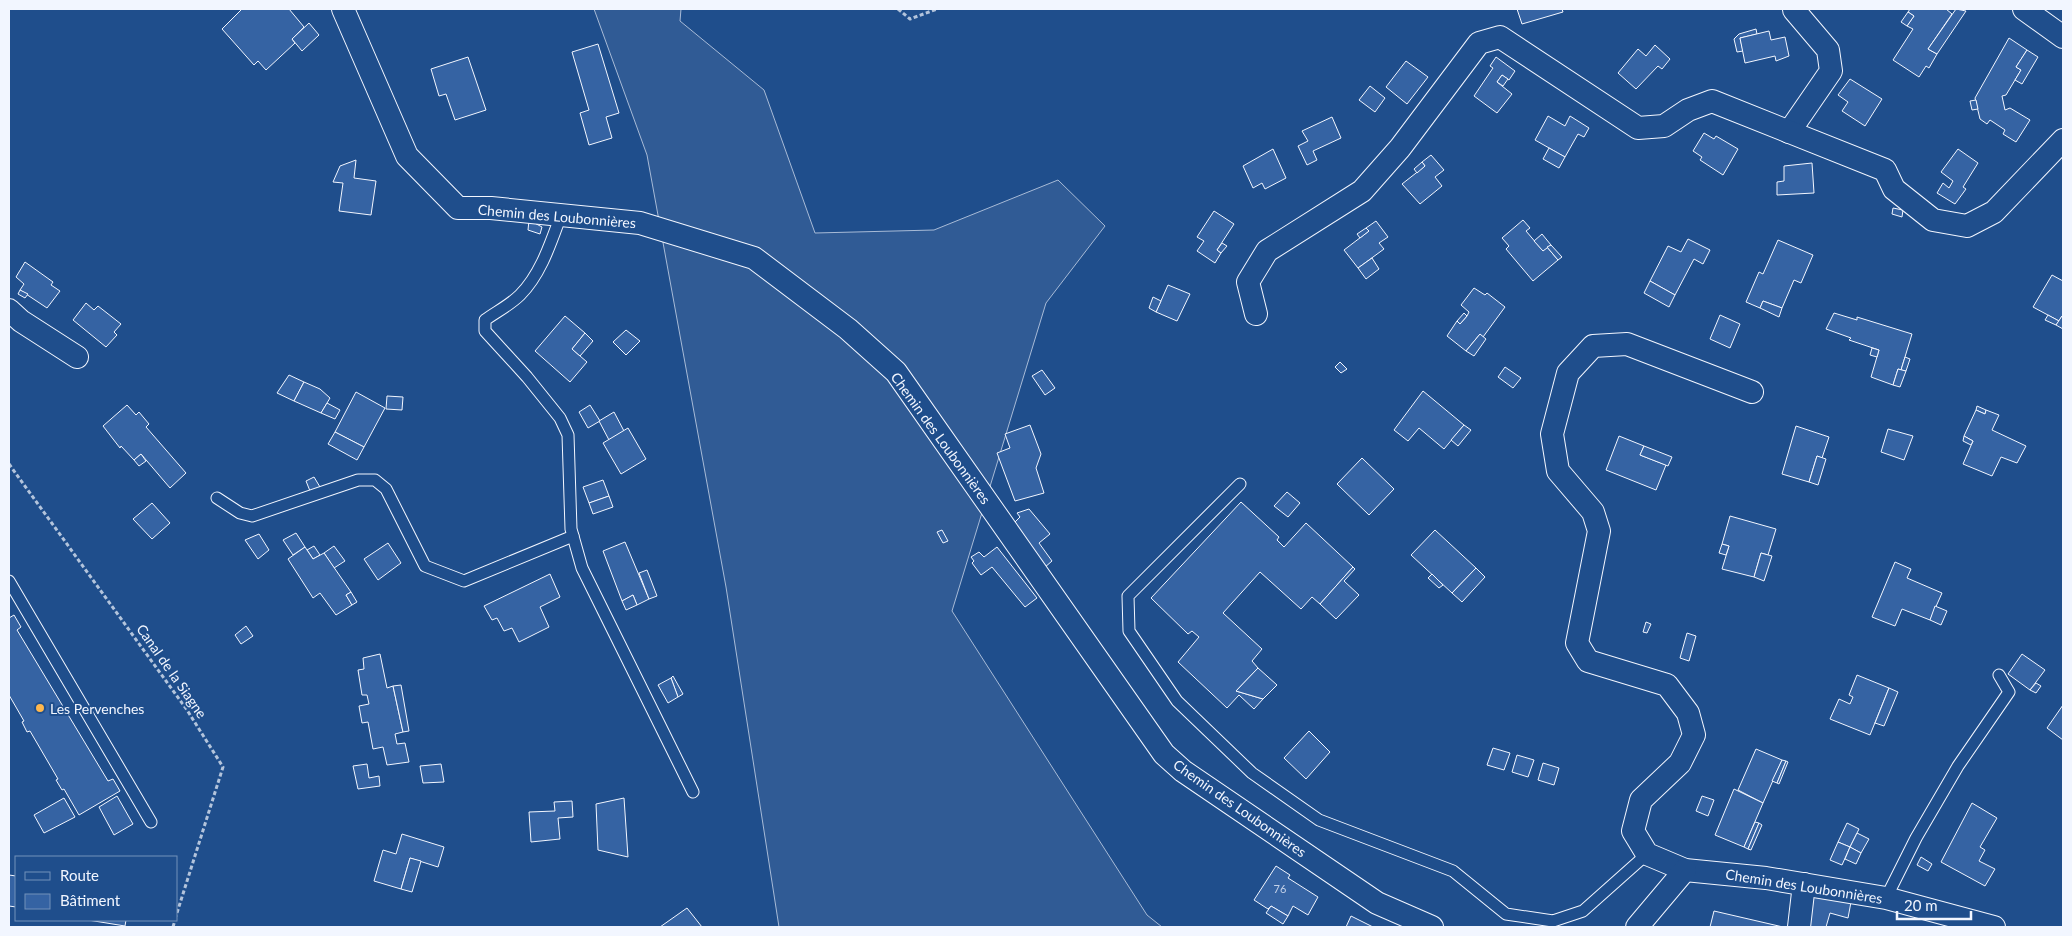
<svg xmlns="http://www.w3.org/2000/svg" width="2072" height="936" font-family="Lato,sans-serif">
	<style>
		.built { fill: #305b95; stroke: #a8bbd7 }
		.building { fill: #3563a3; stroke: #f2f6ff }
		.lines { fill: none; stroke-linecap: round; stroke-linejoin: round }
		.service-casing { stroke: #f2f6ff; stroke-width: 13 }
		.minor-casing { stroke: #f2f6ff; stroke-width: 24 }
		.path { stroke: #b3c4dc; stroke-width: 3; stroke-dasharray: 4 2.5; stroke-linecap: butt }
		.service { stroke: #1f4e8c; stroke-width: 11 }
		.minor { stroke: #1f4e8c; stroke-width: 22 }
		.poi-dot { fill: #ffb74d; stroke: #1f4e8c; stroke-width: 2 }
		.labels { text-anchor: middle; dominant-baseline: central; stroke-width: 4; stroke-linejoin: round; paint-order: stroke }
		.number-label { font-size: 11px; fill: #c3d1e8 }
		.street-label { font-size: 14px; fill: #f2f6ff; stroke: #1f4e8c }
		.poi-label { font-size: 14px; fill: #f2f6ff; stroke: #1f4e8c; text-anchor: start }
	</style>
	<rect width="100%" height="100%" fill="#1f4e8c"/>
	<polygon class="built" points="594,9 681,9 680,21 764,90 815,233 934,230 1058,180 1105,226 1046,303 952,611 1147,915 1162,927 779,927 726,587 647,155"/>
	<g class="building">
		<polygon points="242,9 289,9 304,27 292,39 295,43 266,70 258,61 254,65 222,29"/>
		<polygon points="1517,9 1562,9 1563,12 1522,24"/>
		<polygon points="1910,9 1946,9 1952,14 1928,49 1937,54 1929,68 1926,66 1919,77 1893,60 1913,29 1907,26 1914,16 1908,12"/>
		<polygon points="1956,9 1966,11 1937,54 1928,49"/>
		<polygon points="1908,12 1914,16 1907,26 1901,22"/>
		<polygon points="309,23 319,35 302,51 292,39"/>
		<polygon points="1756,29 1757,34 1740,38 1743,51 1737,52 1734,39 1739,34"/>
		<polygon points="1769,31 1771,40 1785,37 1789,56 1776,61 1775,56 1745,63 1740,38"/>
		<polygon points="2009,38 2027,50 2016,67 2021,70 2006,95 2002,96 2005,110 2010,108 2030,120 2016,142 2003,134 2005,130 1990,120 1987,124 1980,119 1975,98"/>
		<polygon points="598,44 619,113 606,117 612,138 589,145 580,113 589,110 572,52"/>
		<polygon points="1655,45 1670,59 1662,69 1658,66 1636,89 1618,73 1638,49 1646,56"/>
		<polygon points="2027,50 2038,57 2022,84 2015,80 2021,70 2016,67"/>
		<polygon points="468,57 486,110 455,120 446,94 439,96 431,69"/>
		<polygon points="1496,57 1515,71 1509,80 1502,75 1497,82 1512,94 1497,113 1474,96 1493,68 1490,66"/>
		<polygon points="1406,61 1428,77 1407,104 1386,87"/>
		<polygon points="1502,75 1508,79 1503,86 1497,82"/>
		<polygon points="1850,79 1882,99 1865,126 1842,111 1848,102 1838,95"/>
		<polygon points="1370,86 1385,98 1375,112 1359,100"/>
		<polygon points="1976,100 1978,109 1972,110 1970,101"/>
		<polygon points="1548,116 1565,126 1570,116 1589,128 1584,137 1578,134 1565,157 1535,140"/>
		<polygon points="1332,117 1341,138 1313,151 1317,160 1307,165 1298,146 1308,141 1302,131"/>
		<polygon points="1704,133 1714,139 1716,136 1738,149 1723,175 1700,160 1702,157 1693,151"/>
		<polygon points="1549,148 1565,157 1559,168 1543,159"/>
		<polygon points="1273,149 1286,178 1265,189 1262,183 1253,188 1243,166"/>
		<polygon points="1958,149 1978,163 1963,187 1966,189 1955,204 1937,193 1943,183 1949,188 1953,181 1941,172"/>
		<polygon points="1431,155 1444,170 1435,177 1442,186 1420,204 1402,184 1425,166 1422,162"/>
		<polygon points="356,160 354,178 376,181 371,215 339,211 343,183 333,182 340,166"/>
		<polygon points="1422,162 1425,166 1417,173 1414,169"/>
		<polygon points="1812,163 1814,193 1777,195 1777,182 1784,181 1784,166"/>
		<polygon points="1893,208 1903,210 1902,217 1892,214"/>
		<polygon points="1214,211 1234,224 1217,250 1221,253 1215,263 1197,251 1204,241 1197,237"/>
		<polygon points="529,220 542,227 540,234 528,230"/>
		<polygon points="1523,220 1530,228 1526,231 1543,251 1547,247 1558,260 1533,281 1506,249 1509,246 1502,238"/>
		<polygon points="1376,221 1388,237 1379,243 1384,249 1358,268 1344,250 1369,231 1366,228"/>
		<polygon points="1366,228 1369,231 1360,238 1357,234"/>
		<polygon points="1542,234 1551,245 1543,251 1534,241"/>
		<polygon points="1688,239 1710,250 1703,264 1694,259 1675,295 1650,281 1668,246 1681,252"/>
		<polygon points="1778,240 1813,255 1801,283 1794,280 1782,308 1763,301 1760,308 1746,302 1759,272 1763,274"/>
		<polygon points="1222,243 1227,246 1221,253 1217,250"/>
		<polygon points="1551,245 1562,257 1558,260 1547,247"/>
		<polygon points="1372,258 1379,269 1366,279 1358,268"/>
		<polygon points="25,262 53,282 51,285 60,291 47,308 20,290 24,284 16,277"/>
		<polygon points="2052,275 2063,281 2063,317 2062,316 2059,321 2033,307"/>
		<polygon points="1650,281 1675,295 1669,307 1644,293"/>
		<polygon points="1168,285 1190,294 1177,321 1156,312"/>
		<polygon points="1474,288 1485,295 1487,293 1505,307 1483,337 1480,334 1466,351 1447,336 1457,321 1460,324 1467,316 1469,312 1461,305"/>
		<polygon points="20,290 28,294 25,298 18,294"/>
		<polygon points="1153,297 1161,301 1156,312 1149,308"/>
		<polygon points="1763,301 1782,308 1779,317 1760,308"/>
		<polygon points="86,303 94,310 98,306 121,324 114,332 117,335 106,347 73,320"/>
		<polygon points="1464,313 1467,316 1460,324 1457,321"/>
		<polygon points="1834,313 1857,320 1857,317 1912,334 1901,370 1898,369 1893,385 1871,377 1879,350 1849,340 1851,338 1826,329"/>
		<polygon points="1720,315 1740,324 1730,348 1710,339"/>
		<polygon points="2048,315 2059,321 2056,325 2045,320"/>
		<polygon points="565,316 585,333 572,349 587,362 570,382 535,351"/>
		<polygon points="2062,316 2063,317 2063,329 2056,325"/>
		<polygon points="626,330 640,341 626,355 613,342"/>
		<polygon points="585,333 593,341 580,356 572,349"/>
		<polygon points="1480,334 1486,339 1474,356 1466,351"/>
		<polygon points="1872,348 1879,350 1877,357 1870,355"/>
		<polygon points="1905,357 1910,359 1906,371 1901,370"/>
		<polygon points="1340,362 1347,369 1341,373 1335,367"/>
		<polygon points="1505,367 1521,378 1513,388 1498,377"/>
		<polygon points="1898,369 1906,371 1900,387 1893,385"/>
		<polygon points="1042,370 1055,388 1045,395 1032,376"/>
		<polygon points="289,375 304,382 294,401 277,393"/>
		<polygon points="304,382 320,389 330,398 321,413 294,401"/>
		<polygon points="1423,391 1464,425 1444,449 1419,428 1408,441 1394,430"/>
		<polygon points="356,392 385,408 364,447 335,432"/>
		<polygon points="387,396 403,397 402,410 386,409"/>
		<polygon points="327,403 340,410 335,419 321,413"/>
		<polygon points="127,405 136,415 139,412 149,424 146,427 186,473 170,488 141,454 134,460 121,446 120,448 103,426"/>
		<polygon points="590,405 600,421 588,428 579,412"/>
		<polygon points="1977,406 1986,410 1985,414 1976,410"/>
		<polygon points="1976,410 1985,414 1986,410 1999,415 1992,430 2026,446 2017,463 2001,457 1992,476 1963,464 1973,441 1964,436"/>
		<polygon points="614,412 624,431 609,440 599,421"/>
		<polygon points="1030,425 1041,454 1036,468 1044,493 1015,501 997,453 1010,448 1005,434"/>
		<polygon points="1464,425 1471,430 1458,446 1451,440"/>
		<polygon points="1796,426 1829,437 1822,458 1817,456 1809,482 1782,474"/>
		<polygon points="628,428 646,459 621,474 603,443"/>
		<polygon points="1888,429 1913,436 1904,460 1881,452"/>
		<polygon points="335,432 364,447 357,460 328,444"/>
		<polygon points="1619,436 1644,446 1640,455 1666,465 1656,490 1606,470"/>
		<polygon points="1964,436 1973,441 1971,445 1963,441"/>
		<polygon points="1644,446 1672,457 1668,466 1640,455"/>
		<polygon points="141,454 146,461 139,466 134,460"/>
		<polygon points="1817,456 1826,459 1818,485 1809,482"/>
		<polygon points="1362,458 1394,489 1369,515 1337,484"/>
		<polygon points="314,477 320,487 310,491 306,481"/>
		<polygon points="603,480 609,496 589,503 583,487"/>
		<polygon points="1287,492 1300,503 1288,517 1274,506"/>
		<polygon points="609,496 613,507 593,514 589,503"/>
		<polygon points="1241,502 1279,537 1277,540 1284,547 1306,523 1353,567 1320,604 1312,597 1301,609 1260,572 1223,613 1262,649 1252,661 1258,668 1236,691 1263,699 1254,709 1239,695 1227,708 1178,662 1199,637 1192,631 1188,634 1151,598"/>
		<polygon points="152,503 170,523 152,539 133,519"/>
		<polygon points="1029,509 1050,534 1039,543 1052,561 1044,568 1011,526 1020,517 1017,513"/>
		<polygon points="1730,516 1776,529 1768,555 1761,553 1754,577 1722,569 1729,546 1722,544"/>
		<polygon points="942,530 948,541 943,543 937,532"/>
		<polygon points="1435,530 1476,568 1452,593 1411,555"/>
		<polygon points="296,533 305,547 293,555 283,540"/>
		<polygon points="259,534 269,550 258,559 245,540"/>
		<polygon points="625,542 649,599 637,605 633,595 622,601 603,551"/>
		<polygon points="388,543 401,563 378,580 364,559"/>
		<polygon points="1722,544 1729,546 1726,555 1719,553"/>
		<polygon points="314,546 320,555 313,559 307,550"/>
		<polygon points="334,546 345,561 334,568 324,553"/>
		<polygon points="305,547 313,559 324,553 351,592 346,595 352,605 336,615 320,593 313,598 288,559"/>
		<polygon points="997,547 1037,598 1025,607 992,567 981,575 972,563 974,561 971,557 979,552 984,557"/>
		<polygon points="1761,553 1772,556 1764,581 1754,577"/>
		<polygon points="1895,562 1911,569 1907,578 1942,593 1930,620 1902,609 1895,626 1872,617"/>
		<polygon points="1353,567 1355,569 1344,581 1359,595 1336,619 1320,604"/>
		<polygon points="1476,568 1485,577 1462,602 1452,593"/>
		<polygon points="647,570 657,596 649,599 639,573"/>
		<polygon points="550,574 560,597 540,607 549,627 519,642 512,628 504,631 497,618 492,620 484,606"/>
		<polygon points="1432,574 1443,585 1439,588 1428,578"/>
		<polygon points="351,592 357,602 352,605 346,595"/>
		<polygon points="633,595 637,605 626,610 622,601"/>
		<polygon points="1935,606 1947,611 1941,625 1930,620"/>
		<polygon points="14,615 21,627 17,630 108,781 113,779 120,791 79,815 64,789 62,790 56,780 58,779 30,731 27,732 22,722 24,721 9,695 9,618"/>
		<polygon points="1646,622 1651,624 1647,633 1643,632"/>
		<polygon points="246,626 253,636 241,644 235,635"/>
		<polygon points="1687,633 1696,636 1689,661 1680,658"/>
		<polygon points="380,654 387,688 393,686 403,732 395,734 397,744 405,743 409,762 387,765 383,747 373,749 368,722 362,723 359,706 369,704 367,695 362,695 358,670 364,669 363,658"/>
		<polygon points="2022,654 2045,670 2030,690 2008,674"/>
		<polygon points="1258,668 1277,685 1263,699 1236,691"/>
		<polygon points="1857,675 1889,688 1870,735 1830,719 1839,699 1850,704 1853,697 1849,695"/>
		<polygon points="673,676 683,694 678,697 671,678"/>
		<polygon points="671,678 678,697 668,703 658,685"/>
		<polygon points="2036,683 2041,686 2036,693 2030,690"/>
		<polygon points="401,685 409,731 403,732 393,686"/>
		<polygon points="1889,688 1898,692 1884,726 1875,723"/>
		<polygon points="2063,705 2063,740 2047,728"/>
		<polygon points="1309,731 1330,752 1306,779 1284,758"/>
		<polygon points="1493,748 1510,753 1504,770 1487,765"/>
		<polygon points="1756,749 1782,760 1763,803 1738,790"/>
		<polygon points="1517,755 1534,760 1528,777 1512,772"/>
		<polygon points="1782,760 1786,761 1777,783 1772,781"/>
		<polygon points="1786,761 1788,762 1779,784 1777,783"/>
		<polygon points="1543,763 1559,768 1554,785 1538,780"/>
		<polygon points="367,764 369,778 379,776 380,786 358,789 353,766"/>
		<polygon points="441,764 444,782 423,783 420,766"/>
		<polygon points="1734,789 1763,803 1744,847 1715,835"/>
		<polygon points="117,796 133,824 114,835 99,807"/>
		<polygon points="1702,796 1714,800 1708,816 1696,811"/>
		<polygon points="64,798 75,817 44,833 34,815"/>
		<polygon points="624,798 628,857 598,850 596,804"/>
		<polygon points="572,801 573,817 558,818 560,839 531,842 529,812 555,811 554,802"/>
		<polygon points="1972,803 1997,818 1980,847 1985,850 1979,861 1995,869 1985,886 1941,862"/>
		<polygon points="1755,822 1759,823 1748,849 1744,847"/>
		<polygon points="1759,823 1762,825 1751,850 1748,849"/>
		<polygon points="1847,823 1859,829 1850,847 1838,842"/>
		<polygon points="1857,833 1869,839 1861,853 1850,847"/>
		<polygon points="402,834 444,847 438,867 410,858 401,889 374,881 383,850 396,854"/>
		<polygon points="1838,842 1850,847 1842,865 1830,860"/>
		<polygon points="1850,847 1861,853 1856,864 1845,859"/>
		<polygon points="1921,857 1932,864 1928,871 1917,865"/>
		<polygon points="410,858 421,861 412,892 401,889"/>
		<polygon points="1276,866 1290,875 1288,878 1318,897 1308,915 1293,906 1288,916 1271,906 1268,909 1254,900"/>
		<polygon points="9,875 16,876 16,907 9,906"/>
		<polygon points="1812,896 1851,902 1848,918 1830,913 1826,927 1809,927"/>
		<polygon points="1271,906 1288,916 1283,924 1266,913"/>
		<polygon points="687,908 702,927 660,927"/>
		<polygon points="1714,911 1783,927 1710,927"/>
		<polygon points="1351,916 1373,927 1346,927"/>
		<polygon points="88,920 126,920 125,926"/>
	</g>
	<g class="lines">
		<defs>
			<g id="service">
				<path d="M 561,215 C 551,242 541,274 520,295 C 510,305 496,312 485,320 L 485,331 L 527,377 L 560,418 L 568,435 L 571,529 L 582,568 L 693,792"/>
				<polyline points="1240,484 1128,596 1129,631 1177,701 1252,773 1319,820 1453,871 1506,914 1553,921 1583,911 1647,854"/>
				<polyline points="217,498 240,513 252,516 358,480 375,480 386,489 425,566 464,581 573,536"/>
				<polyline points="9,581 151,822"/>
				<polyline points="1886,898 1916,838 1958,766 2009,692 1999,675"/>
			</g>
			<g id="minor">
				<polyline points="343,9 407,156 458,208 491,208 640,223 754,258 848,329 896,372 1164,754 1183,771 1377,903 1432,927"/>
				<polyline points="2024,9 2063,37"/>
				<polyline points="1789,132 1831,71 1828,50 1794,10"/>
				<polyline points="9,310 21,321 77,357"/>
				<polyline points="1256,314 1248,282 1267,251 1362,191 1400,148 1479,43 1500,37 1638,128 1664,126 1688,110 1712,101 1885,170 1894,189 1933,220 1967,226 1994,212 2063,140"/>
				<polyline points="1752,392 1627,344 1593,346 1568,373 1552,434 1558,471 1593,512 1599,531 1577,643 1588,661 1667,685 1688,713 1694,735 1680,763 1641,800 1633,831 1647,854 1685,870 1766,878 1886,898 1994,927"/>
				<polyline points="1637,927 1685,870"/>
				<polyline points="1799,927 1804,884"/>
			</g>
		</defs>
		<use href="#service" class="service-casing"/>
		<use href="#minor" class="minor-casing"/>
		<g class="path">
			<polyline points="898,9 910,19 937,9"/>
			<polyline points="9,464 187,710 223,767 176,916"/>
			<polyline points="173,927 175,920"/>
		</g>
		<use href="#service" class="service"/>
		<use href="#minor" class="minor"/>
	</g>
	<circle class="poi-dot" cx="40" cy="708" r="5"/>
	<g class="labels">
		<g class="number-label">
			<text x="1280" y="888">76</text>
		</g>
		<g class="street-label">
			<text transform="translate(557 216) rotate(5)">Chemin des Loubonnières</text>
			<text transform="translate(941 438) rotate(54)">Chemin des Loubonnières</text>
			<text transform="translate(172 671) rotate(55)">Canal de la Siagne</text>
			<text transform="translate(1240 808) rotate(35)">Chemin des Loubonnières</text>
			<text transform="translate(1804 886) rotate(9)">Chemin des Loubonnières</text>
		</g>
		<g class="poi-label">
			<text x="50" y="708">Les Pervenches</text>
		</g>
	</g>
	<rect width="2072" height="936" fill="none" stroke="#f2f6ff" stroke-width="20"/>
	<rect x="15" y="856" width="162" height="65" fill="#1f4e8c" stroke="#7391ba"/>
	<rect x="25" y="872" width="25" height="8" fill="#1f4e8c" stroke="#7391ba"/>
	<text x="60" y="881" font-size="15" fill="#f2f6ff">Route</text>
	<rect x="25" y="894" width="25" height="15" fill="#3563a3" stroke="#7391ba"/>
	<text x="60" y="906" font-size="15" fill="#f2f6ff">Bâtiment</text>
	<path d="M1897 911v8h74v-8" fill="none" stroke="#f2f6ff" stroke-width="2.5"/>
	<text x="1904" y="911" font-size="15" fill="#f2f6ff" stroke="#1f4e8c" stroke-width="4" paint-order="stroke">20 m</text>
</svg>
